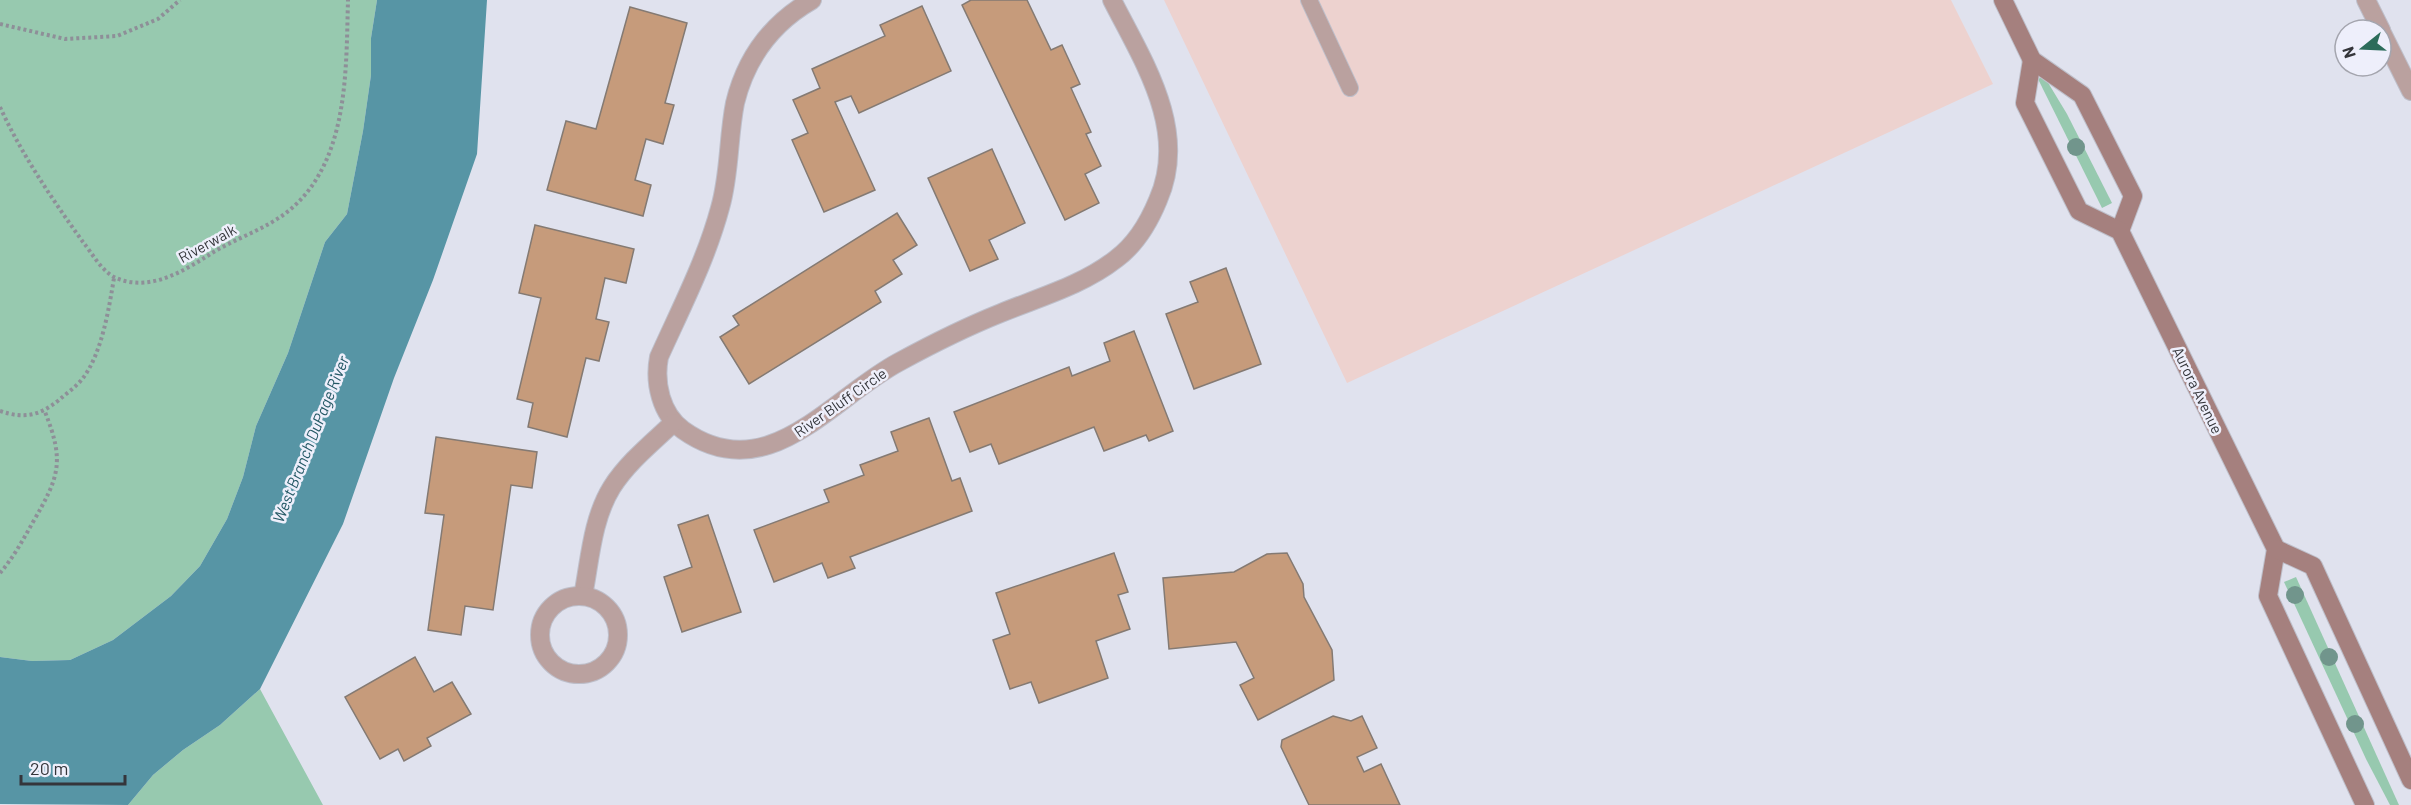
<svg xmlns="http://www.w3.org/2000/svg" width="2411" height="805" font-family="Barlow,sans-serif">
	<style>
		.commercial { fill: #edd2cf }
		.green { fill: #97c9af }
		.water { fill: #5795a5 }
		.building { fill: #c69b7b; stroke: #847a73; stroke-width: 1.5 }
		.lines { fill: none; stroke-linecap: round; stroke-linejoin: round }
		.lane-casing { stroke: #bebfca; stroke-width: 18 }
		.street-casing { stroke: #bebfca; stroke-width: 20 }
		.secondary-casing { stroke: #bebfca; stroke-width: 20 }
		.path { stroke: #8e8f98; stroke-width: 4; stroke-dasharray: 3 3; stroke-linecap: butt }
		.lane { stroke: #baa19f; stroke-width: 16 }
		.street { stroke: #baa19f; stroke-width: 18 }
		.secondary { stroke: #a5807e; stroke-width: 18 }
		.tree { fill: #71958c }
		.labels { text-anchor: middle; dominant-baseline: central; stroke-width: 5; stroke-linejoin: round; paint-order: stroke }
		.street-label { font-size: 15px; fill: #34353a; stroke: #eeeffb }
		.water-label { font-size: 16px; font-style: italic; fill: #255966; stroke: #eeeffb }
	</style>
	<rect width="100%" height="100%" fill="#e0e2ee"/>
	<polygon class="commercial" points="1164,0 1951,0 1993,84 1347,383"/>
	<g class="green">
		<polygon points="0,0 377,0 371,38 371,75 363,131 347,214 325,242 288,353 256,426 243,477 227,519 200,566 171,596 113,640 70,660 32,661 0,657"/>
		<polygon points="2044,76 2067,114 2112,203 2102,208 2038,79"/>
		<polygon points="2296,577 2399,805 2390,805 2366,759 2284,582"/>
		<polygon points="260,689 323,805 128,805 153,775 183,750 220,725"/>
	</g>
	<polygon class="water" points="377,0 487,0 477,154 433,280 394,378 343,524 260,689 220,725 183,750 153,775 128,805 0,804 0,657 32,661 70,660 113,640 171,596 200,566 227,519 243,477 256,426 288,353 325,242 347,214 363,131 371,75 371,38"/>
	<g class="building">
		<polygon points="971,0 1027,0 1051,50 1062,45 1080,84 1071,88 1091,132 1086,134 1101,166 1085,174 1099,203 1065,220 962,5"/>
		<polygon points="922,6 951,71 859,113 851,96 835,102 875,190 824,212 792,140 808,133 793,100 820,88 812,69 885,36 880,25"/>
		<polygon points="630,7 687,23 665,103 674,105 663,144 646,139 635,180 651,185 643,216 547,190 566,121 596,129"/>
		<polygon points="992,149 1025,223 989,240 998,259 970,271 928,178"/>
		<polygon points="897,213 917,245 893,260 902,274 875,291 881,302 749,384 720,337 739,325 733,316"/>
		<polygon points="535,225 634,249 626,283 605,278 596,319 609,322 599,361 586,358 567,437 528,427 533,403 517,399 541,298 519,293"/>
		<polygon points="1226,268 1261,364 1194,389 1166,314 1198,302 1190,282"/>
		<polygon points="1134,331 1173,431 1149,441 1146,435 1104,451 1094,427 999,464 991,444 970,452 954,412 1069,367 1072,376 1110,361 1104,343"/>
		<polygon points="929,418 952,481 960,478 972,511 850,557 855,568 828,578 822,563 774,582 754,530 829,502 824,490 864,475 860,465 898,451 891,432"/>
		<polygon points="436,437 537,452 532,488 511,485 493,610 465,606 461,635 428,630 444,515 425,513"/>
		<polygon points="708,515 741,612 682,632 664,577 692,567 678,525"/>
		<polygon points="1114,553 1128,592 1118,595 1130,629 1096,641 1108,678 1039,703 1031,682 1010,689 993,640 1010,634 996,593"/>
		<polygon points="1287,553 1303,584 1304,597 1332,650 1334,680 1258,720 1240,685 1254,678 1236,642 1169,649 1163,578 1234,572 1267,554"/>
		<polygon points="415,657 434,692 452,682 471,714 427,738 431,746 404,761 398,749 380,759 345,697"/>
		<polygon points="1333,716 1351,721 1362,716 1377,748 1357,757 1364,772 1381,764 1400,805 1309,805 1281,747 1282,740"/>
	</g>
	<g class="lines">
		<defs>
			<polyline id="lane" points="1309,0 1350,88"/>
			<g id="street">
				<path d="M 812,0 C 772,23 746,58 735,103 C 728,138 730,174 720,208 C 706,260 681,308 659,357 C 654,383 661,414 683,430 C 767,490 831,398 899,362 C 932,344 966,327 1001,313 C 1040,297 1083,285 1116,259 C 1135,245 1149,222 1158,200 C 1189,130 1143,61 1112,0"/>
				<polyline points="2366,0 2381,30"/>
				<polyline points="2381,31 2411,91"/>
				<path d="M 583,596 C 590,560 592,519 612,487 C 628,462 652,443 673,423"/>
				<circle cx="579" cy="635" r="39"/>
			</g>
			<g id="secondary">
				<polyline points="2003,0 2032,60 2082,95 2133,196 2120,231"/>
				<polyline points="2032,60 2025,103 2079,211 2120,231 2276,549 2268,596 2365,805"/>
				<polyline points="2276,549 2313,566 2411,780"/>
			</g>
		</defs>
		<use href="#lane" class="lane-casing"/>
		<use href="#street" class="street-casing"/>
		<use href="#secondary" class="secondary-casing"/>
		<g class="path">
			<polyline points="0,24 65,39 117,36 158,19 180,0"/>
			<path d="M 0,107 C 22,155 52,199 83,242 C 92,253 102,272 116,278 C 149,292 182,272 209,255 C 235,238 268,229 292,208 C 349,158 346,69 348,0"/>
			<path d="M 0,411 C 24,419 39,416 59,400 C 67,393 77,386 83,378 C 102,353 109,308 114,278"/>
			<path d="M 0,573 C 13,558 23,540 33,522 C 59,477 65,462 45,412"/>
		</g>
		<use href="#lane" class="lane"/>
		<use href="#street" class="street"/>
		<use href="#secondary" class="secondary"/>
	</g>
	<g class="tree">
		<circle cx="2076" cy="147" r="9"/>
		<circle cx="2295" cy="595" r="9"/>
		<circle cx="2329" cy="657" r="9"/>
		<circle cx="2355" cy="724" r="9"/>
	</g>
	<g class="labels">
		<g class="street-label">
			<text transform="translate(207 243) rotate(-29)">Riverwalk</text>
			<text transform="translate(2198 390) rotate(64)">Aurora Avenue</text>
			<text transform="translate(840 402) rotate(-35)">River Bluff Circle</text>
		</g>
		<g class="water-label">
			<text transform="translate(310 439) rotate(-68)">West Branch DuPage River</text>
		</g>
	</g>
	<g transform="translate(2363 48) rotate(252)"><circle r="28" fill="#eeeffb" stroke="#a4a5ae" stroke-width="1.5"/>
	<path d="M0-4.5L10 22L0 15L-10 22Z" fill="#2c6c5a"/>
	<text y="-9" font-size="16" font-weight="bold" text-anchor="middle" fill="#34353a">N</text>
	</g>
	<path d="M21 775v9h104v-9" fill="none" stroke="#34353a" stroke-width="3"/>
	<text x="30" y="775" font-size="18" fill="#34353a" stroke="#eeeffb" stroke-width="4.5" paint-order="stroke">20 m</text>
</svg>
